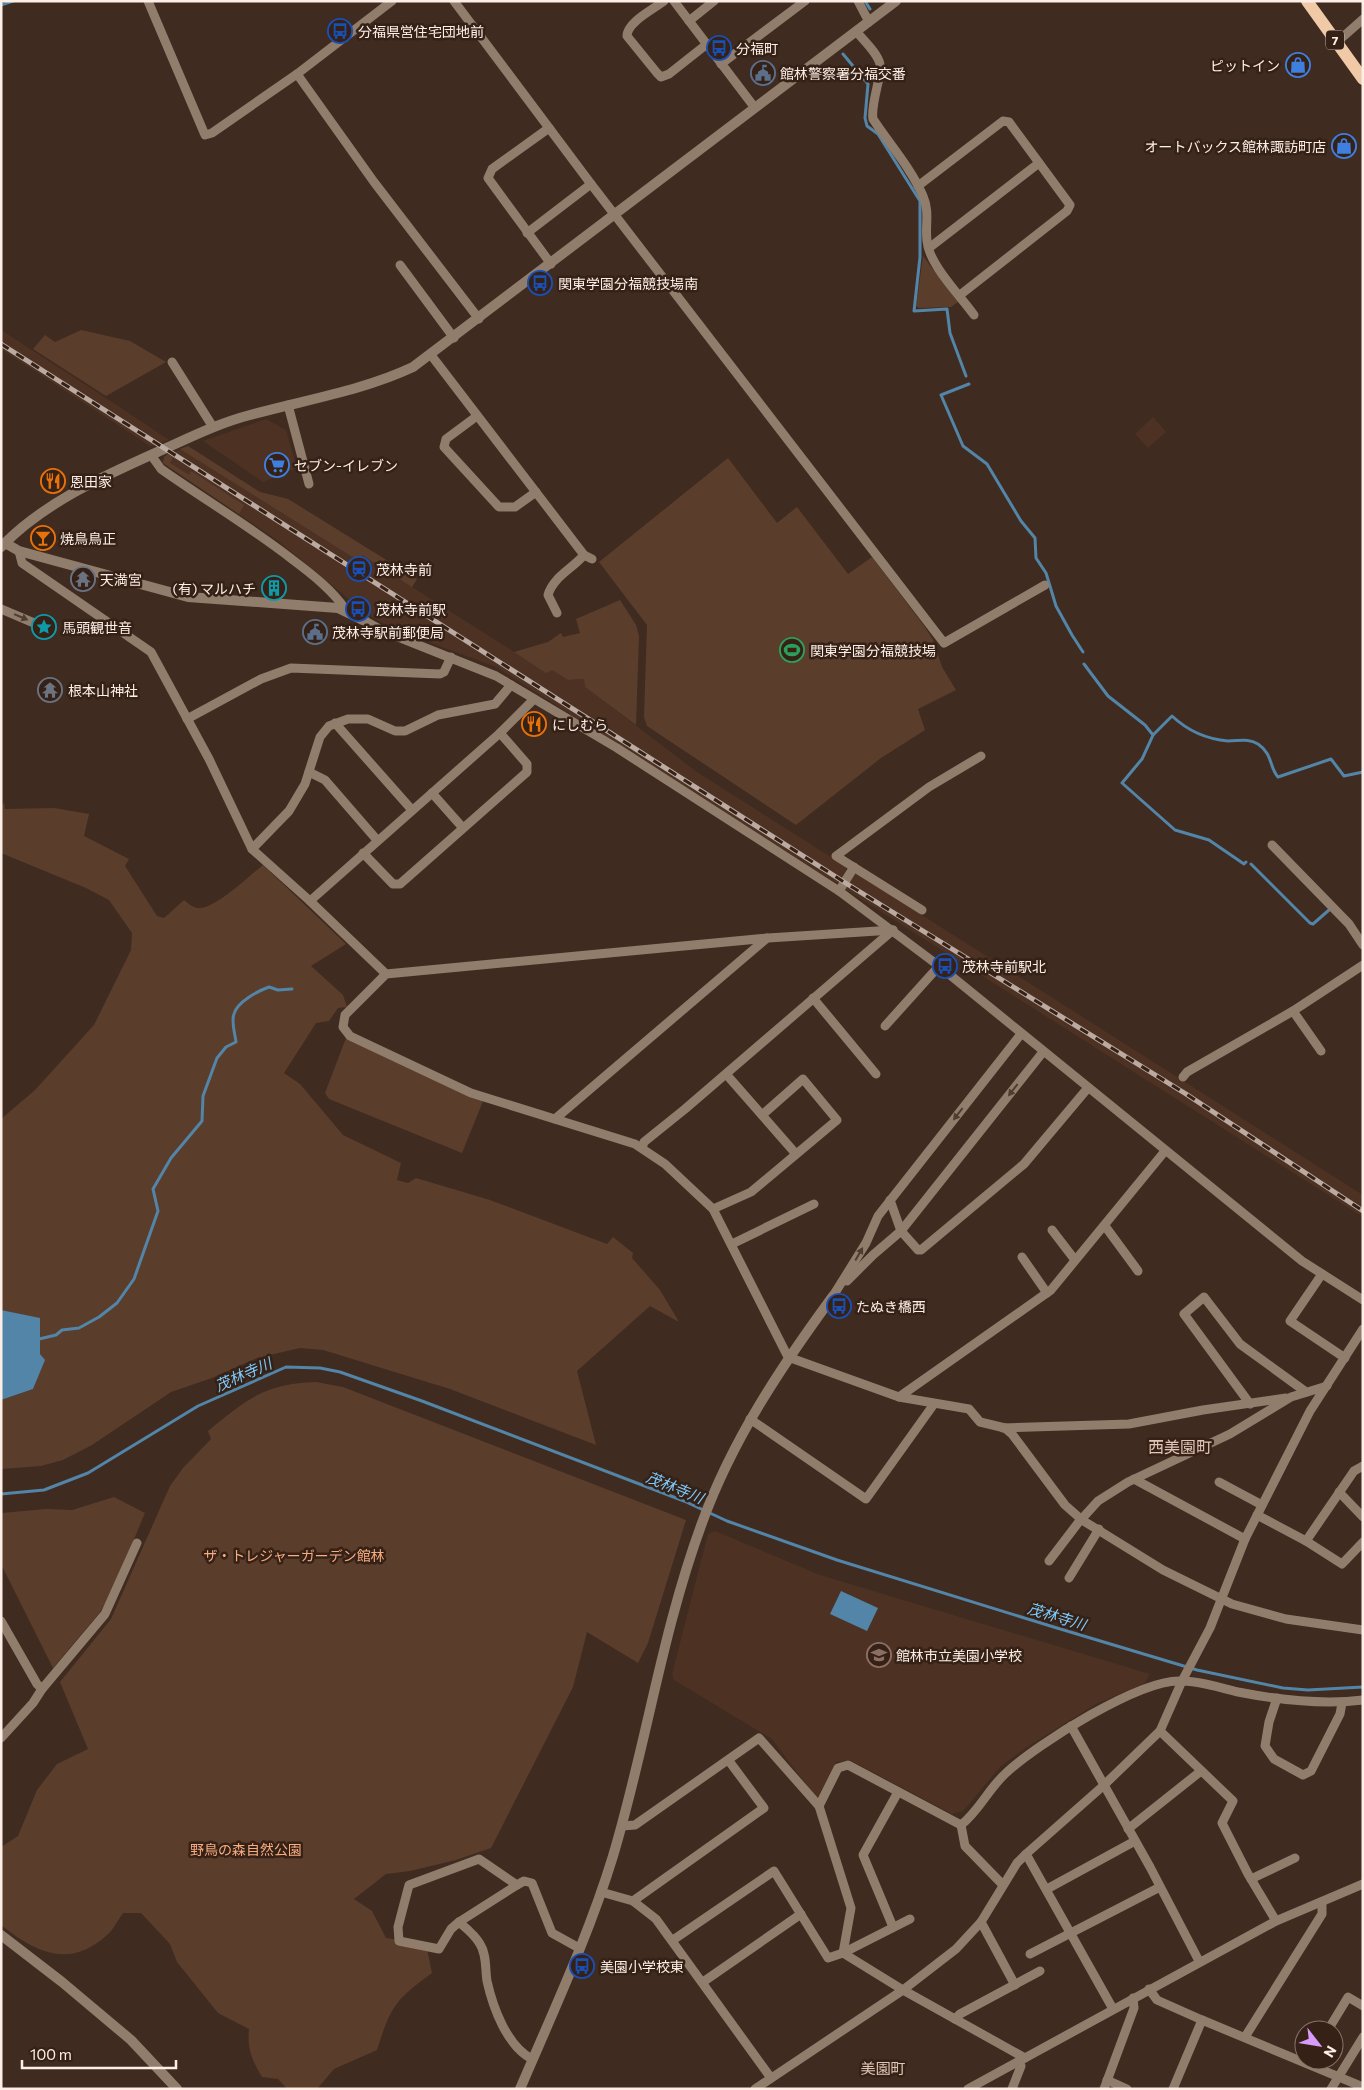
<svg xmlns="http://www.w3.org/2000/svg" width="1364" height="2090" font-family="Commissioner,'Noto Sans JP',sans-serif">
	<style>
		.built { fill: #4d3223 }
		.green { fill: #5b3d2c }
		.water { fill: #5285a7 }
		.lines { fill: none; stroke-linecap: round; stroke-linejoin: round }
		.stream { stroke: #5285a7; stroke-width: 3 }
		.minor { stroke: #907d6c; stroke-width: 9 }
		.tertiary { stroke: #907d6c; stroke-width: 10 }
		.primary { stroke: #f0c9a6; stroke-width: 12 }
		.rail-casing { stroke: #baaaa1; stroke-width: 5 }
		.rail { stroke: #352116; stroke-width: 3; stroke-dasharray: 9; stroke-linecap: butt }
		.oneway { fill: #503d30 }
		.labels { text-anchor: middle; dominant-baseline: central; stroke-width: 5; stroke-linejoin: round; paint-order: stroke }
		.shield { fill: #352116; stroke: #c1b1a8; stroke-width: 1 }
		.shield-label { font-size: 12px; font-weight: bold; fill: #fdefe7 }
		.poi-label { font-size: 14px; fill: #fdefe7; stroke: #352116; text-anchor: start }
		.park-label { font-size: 14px; fill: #f7ac81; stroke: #352116 }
		.water-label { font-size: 15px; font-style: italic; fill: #7cc9fc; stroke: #352116 }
		.neighbourhood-label { font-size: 15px; fill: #e0c6b7; stroke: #352116 }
		.quarter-label { font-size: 16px; fill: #e0c6b7; stroke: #352116 }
	</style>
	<rect width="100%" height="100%" fill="#3f2b20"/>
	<g class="built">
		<polygon points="1,330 115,404 169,440 150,446 1,349"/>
		<polygon points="1153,417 1166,432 1148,448 1135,434"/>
		<polygon points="266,419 286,430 297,468 263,482 203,441"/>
		<polygon points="188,446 260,492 288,499 417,579 412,587 546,672 552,670 568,680 584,679 585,687 697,772 845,866 846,870 840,881 836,883 496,667 391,628 367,614 277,540 163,463 164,457"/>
		<polygon points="854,872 1363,1195 1363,1217 845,889"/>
		<polygon points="715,1531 820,1575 1150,1674 1145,1683 1096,1704 1027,1747 1001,1766 963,1811 952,1814 850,1760 836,1762 817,1799 772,1739 674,1680 672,1674 708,1534"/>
	</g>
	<g class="green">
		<polygon points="923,256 958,302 951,307 919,308 916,306"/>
		<polygon points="81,330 130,341 166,362 106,396 33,349 45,335 55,342"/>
		<polygon points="188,446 260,492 288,499 417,579 412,587 362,555 359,561 180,449"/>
		<polygon points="168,454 173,457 170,463 189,475 191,471 244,505 239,514 163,463 164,457"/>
		<polygon points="728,458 777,523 797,507 848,574 872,557 925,627 933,640 942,667 956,690 918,709 925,730 881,758 796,825 647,726 644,717 647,625 599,562"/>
		<polygon points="620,600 636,625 639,636 636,725 585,687 584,679 568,680 552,670 546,673 514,652 548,642 561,633 563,637 580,633 576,619"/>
		<path d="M 4,803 L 5,809 L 54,808 L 89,814 L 84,836 L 129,859 L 125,866 L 157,916 L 164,918 L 184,900 C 189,904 194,909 201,908 C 218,906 249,876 263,865 L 346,944 L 311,966 L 343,995 L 347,1007 L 338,1008 L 329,1021 L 316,1023 L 284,1073 L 300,1084 L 343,1135 L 401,1163 L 397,1180 L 408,1183 L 416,1178 L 490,1200 L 607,1244 L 613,1237 L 633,1253 L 632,1258 L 660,1290 L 679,1322 L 650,1306 L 577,1371 L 596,1445 L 450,1389 L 323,1350 L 300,1348 L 257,1358 L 212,1378 L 171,1392 L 92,1445 L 63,1460 L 41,1466 L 1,1469 L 1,1400 L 33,1389 L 44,1360 L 40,1354 L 40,1319 L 1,1310 L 1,1119 L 35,1090 L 94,1025 L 131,950 L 132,933 L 109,900 L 86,888 L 1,853 L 1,805 Z"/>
		<polygon points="346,1038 483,1101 462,1153 329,1099 325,1093"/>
		<path d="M 316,1382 L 343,1387 L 686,1520 L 648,1643 L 638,1663 L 587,1632 L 573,1687 L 491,1848 L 456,1860 L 410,1871 L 386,1874 L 354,1899 L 372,1911 L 386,1938 L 426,1944 L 432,1973 C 395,2000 391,2006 377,2050 L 334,2069 L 317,2089 L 287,2089 L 278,2079 L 262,2077 C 252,2060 247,2049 249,2029 L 218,2013 L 177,1962 L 170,1944 L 141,1913 L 123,1913 C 118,1920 113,1930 107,1935 C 70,1969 36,1953 1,1925 L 1,1847 L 18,1836 L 37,1790 L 57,1764 L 88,1749 L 60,1682 L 111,1619 L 170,1486 L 183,1468 L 211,1439 L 208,1431 C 248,1399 263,1384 316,1382 Z"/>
		<polygon points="114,1497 145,1513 111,1594 100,1612 53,1668 1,1564 1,1513 46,1509 72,1510"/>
	</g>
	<g class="water">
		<polygon points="1,1310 40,1318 40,1354 45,1360 33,1389 1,1400"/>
		<polygon points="841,1591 878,1608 867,1631 830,1614"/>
	</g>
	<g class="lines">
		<g class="stream">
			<polyline points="865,1 870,9"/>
			<polyline points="1,5 13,1"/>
			<polyline points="843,54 868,84 865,118 867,126 878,134 920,201 920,257 914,311 947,309 950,333 966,376"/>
			<polyline points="969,384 941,395 963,446 987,464 1021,521 1035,538 1036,558 1046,573 1056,606 1072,635 1083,652"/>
			<polyline points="1084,664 1108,696 1145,725 1153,735 1142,759 1122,783 1175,830 1209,840 1244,864 1246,862"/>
			<path d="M 1153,735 L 1172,716 C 1188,731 1205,739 1228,741 C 1240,741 1248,738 1258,744 C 1273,754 1269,767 1278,777 L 1331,759 L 1344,776 L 1363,772"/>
			<polyline points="1251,864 1310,923 1313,924 1329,910"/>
			<path d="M 39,1339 L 56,1335 L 62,1330 L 79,1328 L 99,1317 L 117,1303 L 134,1279 L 158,1211 L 153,1189 L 171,1158 L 202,1121 L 203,1096 L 217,1058 L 226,1047 L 236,1042 C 235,1034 231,1021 234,1014 C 237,1002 258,991 269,987 L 278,990 L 292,989"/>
			<polyline points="1,1494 44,1490 88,1473 198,1406 286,1367 320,1368 340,1372 422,1401 684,1501 727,1521 837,1560 1057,1628 1197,1670 1283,1688 1308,1690 1363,1687"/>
		</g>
		<g class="minor">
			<polyline points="148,1 205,135 212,133 297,74 392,1"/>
			<polyline points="454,1 591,184 944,643 1045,585"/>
			<path d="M 664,1 C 654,9 627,22 627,36 L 657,73 L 661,77 L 669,74 L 707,44"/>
			<polyline points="674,1 755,108"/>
			<polyline points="858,1 869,22"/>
			<polyline points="689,21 714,1"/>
			<path d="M 856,31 C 863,40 877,52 880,64 C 883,72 870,105 873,119 C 890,145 911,168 923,196 C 930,212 925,225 927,241 C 929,265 960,295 974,315"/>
			<polyline points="1336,43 1363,19"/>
			<polyline points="721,64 805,1"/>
			<polyline points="297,74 374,182 479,319"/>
			<polyline points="549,128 492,169 488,178 551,264"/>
			<polyline points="918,186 1003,121 1009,122 1070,205 1067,211 960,295"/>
			<polyline points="527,233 591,184"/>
			<polyline points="929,248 1039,163"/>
			<polyline points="400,265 454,338"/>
			<polyline points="431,355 584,555 592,559"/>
			<polyline points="172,362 213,427"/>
			<polyline points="288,405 309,484"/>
			<polyline points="477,416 446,439 444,447 499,507 515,507 536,492"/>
			<path d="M 151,455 L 161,469 C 205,500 251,527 293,560 C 313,575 332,590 346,610"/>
			<polyline points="19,551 22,563 151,652 209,759 252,849 310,901 386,974"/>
			<polyline points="1,609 34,623 41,622"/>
			<path d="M 557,613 L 548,595 C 553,577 572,569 584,555"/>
			<polyline points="365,621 383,631 496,676 617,748 839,891 939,966 1302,1261 1363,1300"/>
			<polyline points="187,719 261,679 291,668 440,674 444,672 451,657"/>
			<polyline points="335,723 412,810"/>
			<polyline points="309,772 325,780 377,840"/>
			<polyline points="432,793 463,828"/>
			<polyline points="1272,845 1349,924 1363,945"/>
			<polyline points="252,849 289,811 305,784 320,737 329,726 348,719 368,719 395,731 405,731 438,715 495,704 511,685"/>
			<polyline points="363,853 393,884 400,884 527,772 527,764 500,733"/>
			<polyline points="839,891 854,867"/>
			<polyline points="310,901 500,733 534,699"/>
			<polyline points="922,910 836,856 929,787 981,756"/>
			<polyline points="893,930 768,938 386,974 345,1015 343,1027 350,1036 471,1093 635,1144 665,1164 713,1209 788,1357 899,1397 969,1409 980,1422 1005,1428 1012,1434 1065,1505 1082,1520 1163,1570 1232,1604 1286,1619 1363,1630"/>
			<polyline points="813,998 876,1074"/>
			<polyline points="1293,1011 1321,1051"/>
			<polyline points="885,1026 939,966"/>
			<polyline points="726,1074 796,1154"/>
			<polyline points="1183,1077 1187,1072 1293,1011 1363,965"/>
			<polyline points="555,1119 767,938"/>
			<polyline points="642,1148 644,1142 685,1109 893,930"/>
			<polyline points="890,1200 901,1231 918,1250 921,1250 1024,1164 1087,1089"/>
			<polyline points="713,1209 751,1192 837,1120 803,1079 762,1115"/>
			<polyline points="1105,1226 1138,1271"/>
			<polyline points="1052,1230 1075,1260"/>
			<polyline points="732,1244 814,1204"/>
			<polyline points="1022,1257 1047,1293"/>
			<polyline points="1322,1274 1290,1321 1345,1358"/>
			<polyline points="847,1281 873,1255 901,1231 1043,1052"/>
			<polyline points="833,1296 866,1243 878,1216 1021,1034"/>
			<polyline points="899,1397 1051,1290 1165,1151"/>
			<polyline points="1250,1404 1184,1314 1204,1297 1240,1344 1306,1392"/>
			<polyline points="750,1419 866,1499 934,1404"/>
			<polyline points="1003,1428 1129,1424 1203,1410 1286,1398"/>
			<polyline points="1134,1479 1245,1539"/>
			<polyline points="1219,1482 1262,1505"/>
			<polyline points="1339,1492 1363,1517"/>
			<polyline points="1257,1515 1306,1541 1342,1564 1363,1542"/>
			<polyline points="1306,1541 1354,1471 1363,1466"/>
			<polyline points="1049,1561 1078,1523 1098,1501 1128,1482 1230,1434 1291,1397 1327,1386"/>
			<polyline points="1069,1578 1099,1529"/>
			<polyline points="1,1621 37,1684 42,1689"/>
			<polyline points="1277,1698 1269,1722 1265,1746 1274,1759 1303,1775 1311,1771 1340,1714 1342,1703"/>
			<polyline points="1071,1726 1150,1867 1199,1961"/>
			<polyline points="1160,1731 1233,1801 1222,1823 1248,1874 1276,1921"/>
			<polyline points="1,1738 33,1703 42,1689 105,1614 137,1543"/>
			<path d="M 961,1825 C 979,1811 989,1788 1006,1773 C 1037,1744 1141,1678 1182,1681 C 1201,1681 1220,1688 1238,1692 C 1279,1700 1321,1705 1363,1700"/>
			<polyline points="961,1825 965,1846 1003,1885"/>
			<polyline points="622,1826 635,1825 759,1738 819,1806"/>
			<polyline points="1128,1829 1201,1771"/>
			<polyline points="1026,1854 1113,2009"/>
			<polyline points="1251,1879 1295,1858"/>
			<path d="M 517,1885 L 479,1859 L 409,1885 L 398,1927 L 399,1941 L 439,1949 L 451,1929 L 459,1922 C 467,1929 475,1935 480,1944 C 487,1955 485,1969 487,1981 C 493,2008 507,2046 532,2059"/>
			<polyline points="1047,1889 1135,1841"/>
			<polyline points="601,1892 633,1901 656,1919 771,2078"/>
			<polyline points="633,1901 764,1808 729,1761"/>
			<polyline points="459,1922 517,1885 524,1881 532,1883 552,1933 579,1948"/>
			<polyline points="981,1922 1015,1985"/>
			<polyline points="893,1927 863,1855 898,1792"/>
			<polyline points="673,1940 774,1871 828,1958 843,1953 910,1919"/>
			<polyline points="843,1953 851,1908 819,1806 838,1768 848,1765 961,1825"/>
			<polyline points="843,1953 903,1990 1025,2058"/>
			<polyline points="1030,1954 1160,1887"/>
			<polyline points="703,1982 801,1914"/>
			<polyline points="1149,1989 1157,2000 1202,2020 1363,2087"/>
			<polyline points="955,2019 960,2014 1040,1971"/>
			<polyline points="1328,2030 1348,1997 1363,2006"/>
			<polyline points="1245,2037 1322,1914 1322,1902"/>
			<polyline points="1107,2080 1127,2089"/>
			<polyline points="755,2089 903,1990 956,1949 981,1922 1017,1863 1026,1854 1103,1786 1160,1731 1182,1681 1210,1628 1245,1539 1310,1411 1363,1329"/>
			<polyline points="968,2089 1276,1921 1363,1884"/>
			<polyline points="1012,2089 1021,2066 1019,2061"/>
			<polyline points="1104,2089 1134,2008 1133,1998"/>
			<polyline points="1173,2089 1202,2020"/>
			<polyline points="1331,2089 1363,2037"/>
		</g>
		<g class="tertiary">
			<polyline points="5,543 19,551 188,597 338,608 365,621"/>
			<path d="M 1,547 C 44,502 106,475 162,450 C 191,437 219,423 250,415 C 304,400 362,391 413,367 L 896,1"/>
			<polyline points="1,1935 62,1982 131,2040 177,2089"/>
			<path d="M 520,2089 C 552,2014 589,1935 613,1856 C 646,1746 662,1631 702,1523 C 732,1440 781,1367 833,1296"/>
		</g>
		<polyline class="primary" points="1307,1 1363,79"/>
		<defs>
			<polyline id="rail" points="1,344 844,882 1186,1094 1363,1211"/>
		</defs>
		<use href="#rail" class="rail-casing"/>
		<use href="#rail" class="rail"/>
	</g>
	<defs><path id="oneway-solid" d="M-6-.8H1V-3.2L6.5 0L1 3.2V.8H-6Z" transform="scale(1.25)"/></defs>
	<g class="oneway">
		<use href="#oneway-solid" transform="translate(21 617) rotate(23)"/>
		<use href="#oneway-solid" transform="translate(1013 1090) rotate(128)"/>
		<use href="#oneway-solid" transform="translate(958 1114) rotate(128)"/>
		<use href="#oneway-solid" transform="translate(859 1254) rotate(-60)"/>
	</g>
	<defs>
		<symbol id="bus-ring" viewBox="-11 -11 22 22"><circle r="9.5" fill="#352116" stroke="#1a4fb4" stroke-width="1.5"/><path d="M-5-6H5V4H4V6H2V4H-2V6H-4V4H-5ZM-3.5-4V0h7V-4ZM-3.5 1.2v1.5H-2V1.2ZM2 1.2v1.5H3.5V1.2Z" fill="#1a4fb4"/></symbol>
		<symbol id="shop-ring" viewBox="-11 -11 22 22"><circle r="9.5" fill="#352116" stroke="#3f7fe0" stroke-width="1.5"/><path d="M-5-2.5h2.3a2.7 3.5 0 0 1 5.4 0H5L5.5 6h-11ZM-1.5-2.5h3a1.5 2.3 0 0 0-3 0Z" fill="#3f7fe0"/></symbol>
		<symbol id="civic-ring" viewBox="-11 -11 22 22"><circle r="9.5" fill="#352116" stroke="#5c6f8a" stroke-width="1.5"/><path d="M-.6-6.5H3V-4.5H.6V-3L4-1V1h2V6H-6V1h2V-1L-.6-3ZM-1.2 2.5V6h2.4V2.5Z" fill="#5c6f8a"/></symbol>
		<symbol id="supermarket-ring" viewBox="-11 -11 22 22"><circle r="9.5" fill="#352116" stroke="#3f7fe0" stroke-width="1.5"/><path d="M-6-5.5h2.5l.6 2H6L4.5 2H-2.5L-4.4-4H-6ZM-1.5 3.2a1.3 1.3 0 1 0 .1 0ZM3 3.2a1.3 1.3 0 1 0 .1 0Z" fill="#3f7fe0"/></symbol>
		<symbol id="restaurant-ring" viewBox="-11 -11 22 22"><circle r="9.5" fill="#352116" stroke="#e8710a" stroke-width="1.5"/><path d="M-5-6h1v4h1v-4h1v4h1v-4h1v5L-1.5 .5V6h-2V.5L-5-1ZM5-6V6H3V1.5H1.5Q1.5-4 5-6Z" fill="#e8710a"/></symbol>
		<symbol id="bar-ring" viewBox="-11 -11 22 22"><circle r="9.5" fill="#352116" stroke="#e8710a" stroke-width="1.5"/><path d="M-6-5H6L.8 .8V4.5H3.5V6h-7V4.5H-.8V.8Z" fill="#e8710a"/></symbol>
		<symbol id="station-ring" viewBox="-11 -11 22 22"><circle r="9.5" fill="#352116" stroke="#1a4fb4" stroke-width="1.5"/><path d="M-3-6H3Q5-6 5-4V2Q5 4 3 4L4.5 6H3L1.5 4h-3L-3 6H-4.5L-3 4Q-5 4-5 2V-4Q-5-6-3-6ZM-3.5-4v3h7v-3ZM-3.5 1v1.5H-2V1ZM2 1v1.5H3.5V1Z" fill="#1a4fb4"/></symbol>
		<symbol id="temple-ring" viewBox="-11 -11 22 22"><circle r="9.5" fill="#352116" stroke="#6b7280" stroke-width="1.5"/><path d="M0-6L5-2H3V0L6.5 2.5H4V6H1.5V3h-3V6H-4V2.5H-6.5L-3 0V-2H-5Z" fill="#6b7280"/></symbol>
		<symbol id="building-ring" viewBox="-11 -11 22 22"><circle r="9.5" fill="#352116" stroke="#0f9aa8" stroke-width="1.5"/><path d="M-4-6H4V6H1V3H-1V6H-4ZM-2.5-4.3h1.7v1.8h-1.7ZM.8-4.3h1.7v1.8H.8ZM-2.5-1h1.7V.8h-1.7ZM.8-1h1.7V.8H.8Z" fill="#0f9aa8"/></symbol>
		<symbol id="sight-ring" viewBox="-11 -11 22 22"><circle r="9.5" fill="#352116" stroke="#0f9aa8" stroke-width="1.5"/><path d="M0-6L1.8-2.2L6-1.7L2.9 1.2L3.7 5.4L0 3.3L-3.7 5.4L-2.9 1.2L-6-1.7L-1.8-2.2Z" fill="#0f9aa8"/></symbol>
		<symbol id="stadium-ring" viewBox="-11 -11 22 22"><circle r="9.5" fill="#352116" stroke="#2e9e5b" stroke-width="1.5"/><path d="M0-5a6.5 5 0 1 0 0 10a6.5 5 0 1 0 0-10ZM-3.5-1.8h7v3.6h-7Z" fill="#2e9e5b"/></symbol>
		<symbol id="school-ring" viewBox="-11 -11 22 22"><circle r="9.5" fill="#352116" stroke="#8d6e63" stroke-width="1.5"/><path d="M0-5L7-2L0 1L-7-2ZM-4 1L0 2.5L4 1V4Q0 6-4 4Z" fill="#8d6e63"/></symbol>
	</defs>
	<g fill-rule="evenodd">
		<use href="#bus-ring" x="326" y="17" width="28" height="28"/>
		<use href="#bus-ring" x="705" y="34" width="28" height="28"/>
		<use href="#shop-ring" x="1284" y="51" width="28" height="28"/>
		<use href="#civic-ring" x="749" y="59" width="28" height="28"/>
		<use href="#shop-ring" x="1330" y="132" width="28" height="28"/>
		<use href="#bus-ring" x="526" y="269" width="28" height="28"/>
		<use href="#supermarket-ring" x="263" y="451" width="28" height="28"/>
		<use href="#restaurant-ring" x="39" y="467" width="28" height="28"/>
		<use href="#bar-ring" x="29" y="524" width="28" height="28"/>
		<use href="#station-ring" x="345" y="555" width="28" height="28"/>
		<use href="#temple-ring" x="69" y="565" width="28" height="28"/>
		<use href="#building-ring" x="260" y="574" width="28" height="28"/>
		<use href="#bus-ring" x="344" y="595" width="28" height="28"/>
		<use href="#sight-ring" x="30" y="613" width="28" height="28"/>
		<use href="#civic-ring" x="301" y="618" width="28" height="28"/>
		<use href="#stadium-ring" x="778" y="636" width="28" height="28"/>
		<use href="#temple-ring" x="36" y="676" width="28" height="28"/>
		<use href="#restaurant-ring" x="520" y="710" width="28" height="28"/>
		<use href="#bus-ring" x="931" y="952" width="28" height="28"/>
		<use href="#bus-ring" x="825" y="1292" width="28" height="28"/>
		<use href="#school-ring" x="865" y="1641" width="28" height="28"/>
		<use href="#bus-ring" x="568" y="1952" width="28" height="28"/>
	</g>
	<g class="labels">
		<rect class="shield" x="1326" y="30.5" width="18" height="19" rx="4"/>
		<g class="shield-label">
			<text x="1335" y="40">7</text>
		</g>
		<g class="poi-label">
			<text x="358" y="31">分福県営住宅団地前</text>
			<text x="736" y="48">分福町</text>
			<text x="1280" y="65" text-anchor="end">ピットイン</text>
			<text x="780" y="73">館林警察署分福交番</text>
			<text x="1326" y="146" text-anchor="end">オートバックス館林諏訪町店</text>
			<text x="558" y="283">関東学園分福競技場南</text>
			<text x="294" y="465">セブン-イレブン</text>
			<text x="70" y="481">恩田家</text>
			<text x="60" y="538">焼鳥鳥正</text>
			<text x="376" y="569">茂林寺前</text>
			<text x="100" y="579">天満宮</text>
			<text x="256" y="588" text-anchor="end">(有) マルハチ</text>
			<text x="376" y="609">茂林寺前駅</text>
			<text x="62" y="627">馬頭観世音</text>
			<text x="332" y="632">茂林寺駅前郵便局</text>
			<text x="810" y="650">関東学園分福競技場</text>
			<text x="68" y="690">根本山神社</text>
			<text x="552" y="724">にしむら</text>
			<text x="962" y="966">茂林寺前駅北</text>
			<text x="856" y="1306">たぬき橋西</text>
			<text x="896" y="1655">館林市立美園小学校</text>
			<text x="600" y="1966">美園小学校東</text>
		</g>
		<g class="park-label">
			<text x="294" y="1555">ザ・トレジャーガーデン館林</text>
			<text x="246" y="1849">野鳥の森自然公園</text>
		</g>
		<g class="water-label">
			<text transform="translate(243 1374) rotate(-24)">茂林寺川</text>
			<text transform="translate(675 1487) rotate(22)">茂林寺川</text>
			<text transform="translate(1057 1616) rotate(17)">茂林寺川</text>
		</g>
		<g class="neighbourhood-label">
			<text x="883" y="2068">美園町</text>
		</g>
		<g class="quarter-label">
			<text x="1180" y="1446">西美園町</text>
		</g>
	</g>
	<rect width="1364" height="2090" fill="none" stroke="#fdefe7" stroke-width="5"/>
	<g transform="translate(1319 2045) rotate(121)"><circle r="24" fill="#352116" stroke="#85736a"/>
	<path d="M0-4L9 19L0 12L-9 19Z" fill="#d79bf9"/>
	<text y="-8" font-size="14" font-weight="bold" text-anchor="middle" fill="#fdefe7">N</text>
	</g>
	<path d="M22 2060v8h154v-8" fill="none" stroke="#fdefe7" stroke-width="2.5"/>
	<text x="30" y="2060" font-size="15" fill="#fdefe7" stroke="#352116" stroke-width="4" paint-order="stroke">100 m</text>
</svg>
